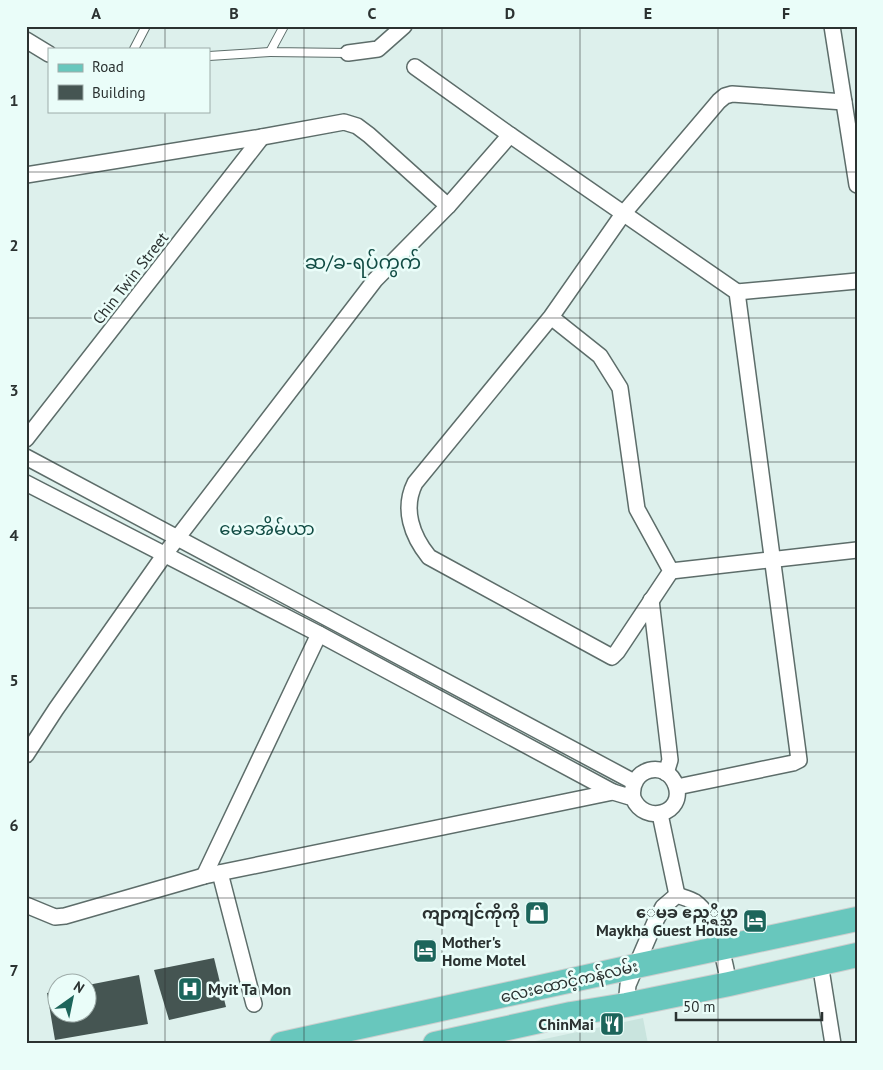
<svg xmlns="http://www.w3.org/2000/svg" width="883" height="1070" font-family="'PT Sans','Noto Sans Myanmar',sans-serif">
	<style>
		.built { fill: #c9e4de }
		.building { fill: #455552 }
		.lines { fill: none; stroke-linecap: round; stroke-linejoin: round }
		.service-casing { stroke: #5d6d6a; stroke-width: 10 }
		.minor-casing { stroke: #5d6d6a; stroke-width: 18 }
		.primary-casing { stroke: #cccece; stroke-width: 26 }
		.service { stroke: #fff; stroke-width: 8 }
		.minor { stroke: #fff; stroke-width: 15 }
		.primary { stroke: #68c7bd; stroke-width: 24 }
		.grid { fill: none; stroke: #2b3231; stroke-width: 1; stroke-opacity: 0.55 }
		.labels { text-anchor: middle; dominant-baseline: central; stroke-width: 5; stroke-linejoin: round; paint-order: stroke }
		.street-label { font-size: 16px; fill: #2b3231; stroke: #eafdf9 }
		.poi-label { font-size: 16px; font-weight: bold; fill: #2b3231; stroke: #eafdf9; text-anchor: end }
		.neighbourhood-label { font-size: 18px; fill: #114c44; stroke: #eafdf9 }
		.quarter-label { font-size: 19px; fill: #114c44; stroke: #eafdf9 }
		.neatline { fill: none; stroke: #2b3231; stroke-width: 2 }
		.grid-label { font-size: 16px; text-anchor: middle; font-weight: bold; fill: #2b3231 }
	</style>
	<rect width="100%" height="100%" fill="#ddf0ec"/>
	<polygon class="built" points="643,1018 648,1044 521,1044"/>
	<g class="building">
		<polygon points="214,958 226,1007 169,1020 154,970"/>
		<polygon points="139,975 148,1024 55,1040 47,993 58,991 58,1012 88,1012 88,985"/>
	</g>
	<g class="lines">
		<defs>
			<g id="service">
				<polyline points="284,26 270,52 348,53"/>
				<polyline points="134,49 146,26"/>
				<polyline points="209,56 270,52"/>
			</g>
			<g id="minor">
				<polyline points="832,26 857,185"/>
				<polyline points="26,40 49,54"/>
				<polyline points="348,53 378,49 404,26"/>
				<polyline points="510,135 737,292 799,760 793,763 677,787"/>
				<polyline points="26,175 262,137 344,122 357,126 369,135 448,206"/>
				<polyline points="737,292 857,281"/>
				<path d="M 551,317 L 600,356 L 620,388 L 637,509 L 671,571 L 617,652 L 612,657 L 429,557 C 412,536 402,509 415,483 L 551,317 L 623,214 L 719,101 L 725,96 L 732,94 L 844,102"/>
				<polyline points="26,439 262,137"/>
				<polyline points="26,457 634,782"/>
				<polyline points="26,483 319,634 613,792"/>
				<polyline points="671,571 857,550"/>
				<polyline points="651,600 670,760 666,773"/>
				<polyline points="26,755 56,709 165,554 375,280 448,206 510,135 415,67"/>
				<polyline points="660,814 677,895"/>
				<polyline points="220,873 254,1004"/>
				<polyline points="204,876 319,634"/>
				<path d="M 26,905 L 55,917 L 65,916 L 204,876 L 613,792 L 633,798 C 645,826 685,813 676,786 C 667,758 628,768 633,798"/>
				<polyline points="820,963 833,1044"/>
				<path d="M 626,1005 L 628,985 L 655,922 L 663,907 L 677,895 C 682,897 690,899 695,902 C 717,918 724,959 729,984"/>
			</g>
			<g id="primary">
				<polyline points="282,1044 636,966 857,919"/>
				<polyline points="435,1044 571,1014 626,1005 729,984 857,955"/>
			</g>
		</defs>
		<use href="#service" class="service-casing"/>
		<use href="#minor" class="minor-casing"/>
		<use href="#primary" class="primary-casing"/>
		<use href="#service" class="service"/>
		<use href="#minor" class="minor"/>
		<use href="#primary" class="primary"/>
	</g>
	<path class="grid" d="M 165,26 L 165,49M 304,26 L 304,1044M 442,26 L 442,1044M 580,26 L 580,1044M 718,26 L 718,1044M 165,111 L 165,1044M 26,172 L 857,172M 26,318 L 857,318M 26,462 L 857,462M 26,608 L 857,608M 26,752 L 857,752M 26,898 L 857,898"/>
	<defs>
		<symbol id="shop-square" viewBox="-11 -11 22 22"><rect x="-9" y="-9" width="18" height="18" rx="4" fill="#1c655b" stroke="#eafdf9"/><path d="M-5-2.5h2.3a2.7 3.5 0 0 1 5.4 0H5L5.5 6h-11ZM-1.5-2.5h3a1.5 2.3 0 0 0-3 0Z" fill="#fff"/></symbol>
		<symbol id="hotel-square" viewBox="-11 -11 22 22"><rect x="-9" y="-9" width="18" height="18" rx="4" fill="#1c655b" stroke="#eafdf9"/><path d="M-6-4.5h1.5V1H6V5H4.5V3h-9V5H-6ZM-4 0a1.8 1.8 0 1 1 3.6 0ZM.5 0V-2.5h3Q6-2.5 6 0Z" fill="#fff"/></symbol>
		<symbol id="hospital-square" viewBox="-11 -11 22 22"><rect x="-9" y="-9" width="18" height="18" rx="4" fill="#1c655b" stroke="#eafdf9"/><path d="M-5-5h3v3.5h4V-5h3V5h-3V1.5h-4V5h-3Z" fill="#fff"/></symbol>
		<symbol id="restaurant-square" viewBox="-11 -11 22 22"><rect x="-9" y="-9" width="18" height="18" rx="4" fill="#1c655b" stroke="#eafdf9"/><path d="M-5-6h1v4h1v-4h1v4h1v-4h1v5L-1.5 .5V6h-2V.5L-5-1ZM5-6V6H3V1.5H1.5Q1.5-4 5-6Z" fill="#fff"/></symbol>
	</defs>
	<g fill-rule="evenodd">
		<use href="#shop-square" x="523" y="899" width="28" height="28"/>
		<use href="#hotel-square" x="741" y="907" width="28" height="28"/>
		<use href="#hotel-square" x="411" y="937" width="28" height="28"/>
		<use href="#hospital-square" x="176" y="975" width="28" height="28"/>
		<use href="#restaurant-square" x="598" y="1010" width="28" height="28"/>
	</g>
	<g class="labels">
		<g class="street-label">
			<text transform="translate(130 278) rotate(-52)">Chin Twin Street</text>
			<text transform="translate(569 981) rotate(-13)">လေးထောင့်ကန်လမ်း</text>
		</g>
		<g class="poi-label">
			<text x="738" y="912">ေမခ ဧည့္ရိပ္သာ<tspan x="738" dy="18">Maykha Guest House</tspan></text>
			<text x="520" y="913">ကျာကျင်ကိုကို</text>
			<text x="442" y="942" text-anchor="start">Mother's<tspan x="442" dy="18">Home Motel</tspan></text>
			<text x="208" y="989" text-anchor="start">Myit Ta Mon</text>
			<text x="594" y="1024">ChinMai</text>
		</g>
		<g class="neighbourhood-label">
			<text x="267" y="528">မေခအိမ်ယာ</text>
		</g>
		<g class="quarter-label">
			<text x="363" y="262">ဆ/ခ-ရပ်ကွက်</text>
		</g>
	</g>
	<rect width="883" height="1070" fill="none" stroke="#eafdf9" stroke-width="55"/>
	<rect x="48" y="48" width="162" height="65" fill="#eafdf9" stroke="#9eaca9"/>
	<rect x="58" y="64" width="25" height="8" fill="#68c7bd" stroke="#9eaca9"/>
	<text x="92" y="72" font-size="15" fill="#2b3231">Road</text>
	<rect x="58" y="85" width="25" height="15" fill="#455552" stroke="#9eaca9"/>
	<text x="92" y="98" font-size="15" fill="#2b3231">Building</text>
	<g transform="translate(72 998) rotate(33)"><circle r="24" fill="#eafdf9" stroke="#9eaca9"/>
	<path d="M0-4L9 19L0 12L-9 19Z" fill="#1c655b"/>
	<text y="-8" font-size="14" font-weight="bold" text-anchor="middle" fill="#2b3231">N</text>
	</g>
	<path d="M676 1012v8h146v-8" fill="none" stroke="#2b3231" stroke-width="2.5"/>
	<text x="683" y="1012" font-size="15" fill="#2b3231" stroke="#eafdf9" stroke-width="4" paint-order="stroke">50 m</text>
	<rect x="28" y="28" width="828" height="1014" class="neatline"/>
	<g class="grid-label">
		<text x="96" y="19">A</text>
		<text x="234" y="19">B</text>
		<text x="372" y="19">C</text>
		<text x="510" y="19">D</text>
		<text x="648" y="19">E</text>
		<text x="786" y="19">F</text>
		<text x="14" y="106">1</text>
		<text x="14" y="251">2</text>
		<text x="14" y="396">3</text>
		<text x="14" y="541">4</text>
		<text x="14" y="686">5</text>
		<text x="14" y="831">6</text>
		<text x="14" y="976">7</text>
	</g>
</svg>
